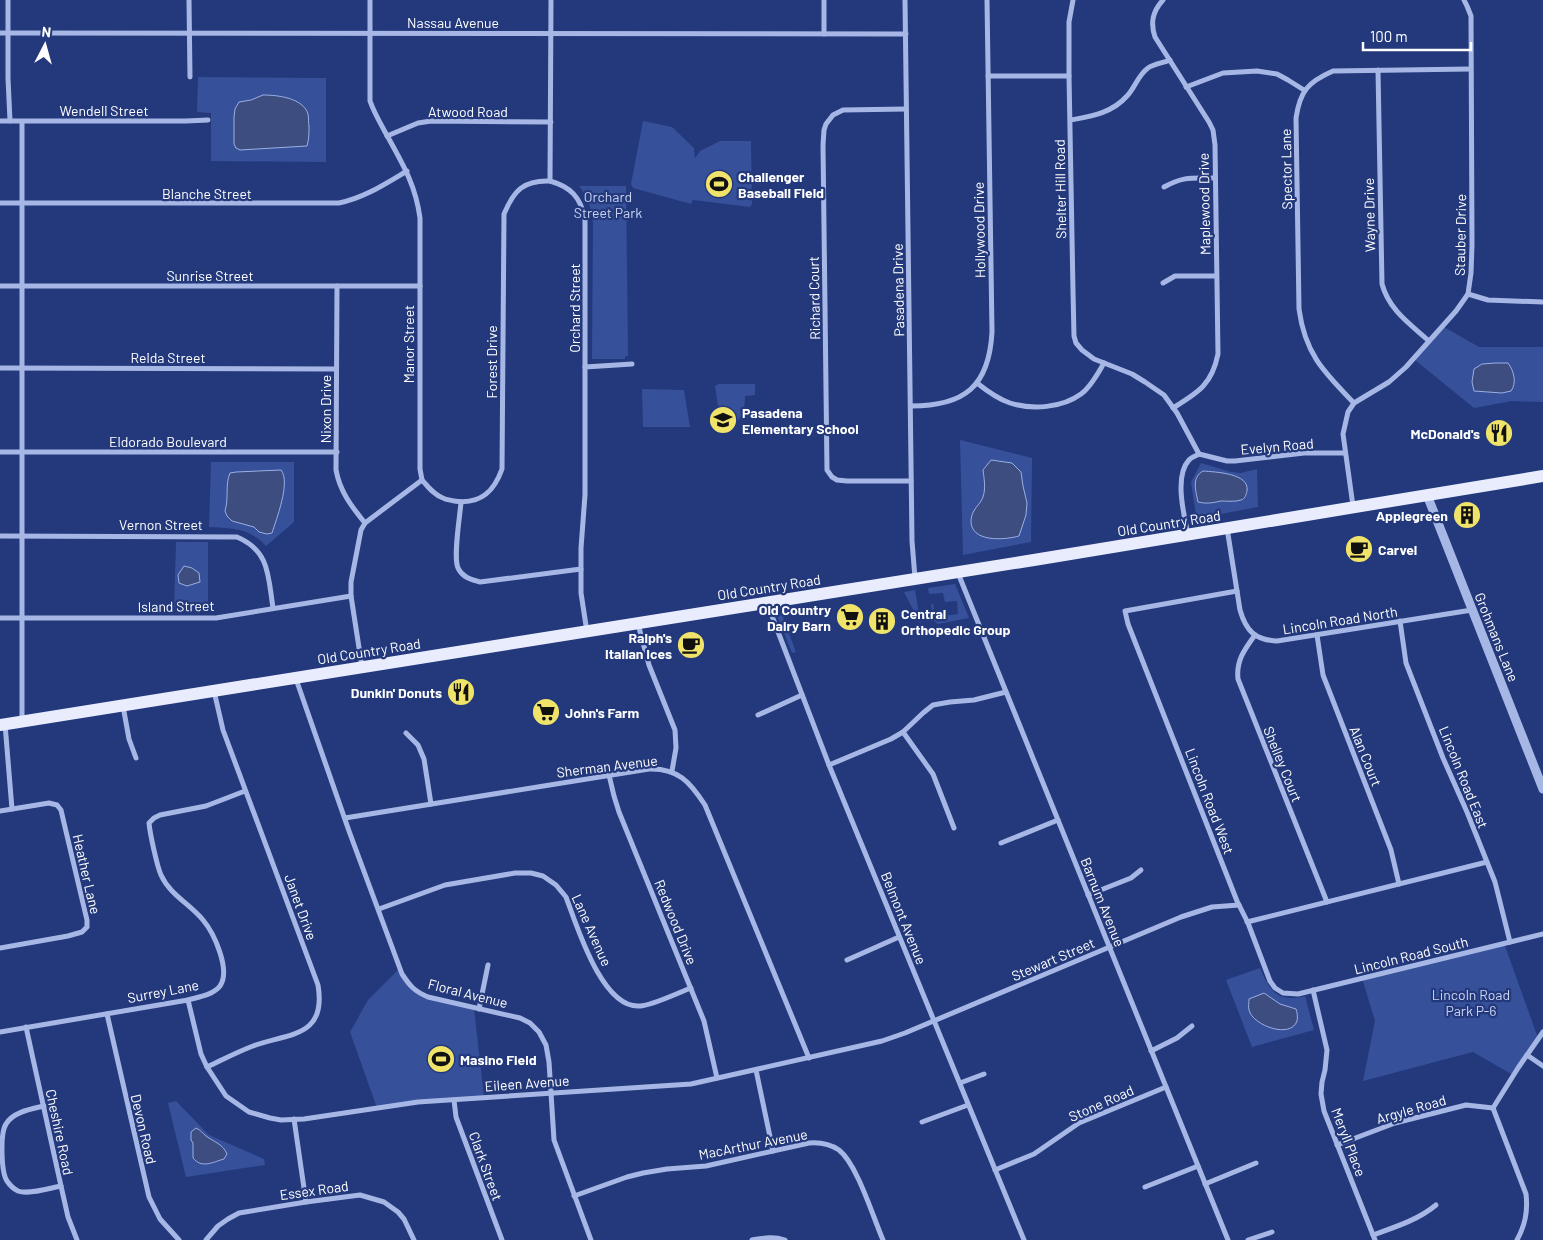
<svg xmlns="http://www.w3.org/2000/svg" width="1543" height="1240" font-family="Barlow,sans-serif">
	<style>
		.green { fill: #36509a }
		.water { fill: #3d4d7f; stroke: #9bb0e6 }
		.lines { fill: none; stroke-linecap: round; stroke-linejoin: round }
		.minor { stroke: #a7b7e5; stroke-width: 5 }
		.tertiary { stroke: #a7b7e5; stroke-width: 9 }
		.primary { stroke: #e8ecfd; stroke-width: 12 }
		.labels { text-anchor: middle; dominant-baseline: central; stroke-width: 4.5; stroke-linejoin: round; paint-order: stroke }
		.street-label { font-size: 14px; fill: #fff; stroke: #23397c }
		.poi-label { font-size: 14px; font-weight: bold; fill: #fff; stroke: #23397c; text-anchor: start }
		.park-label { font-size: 14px; fill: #cad5f4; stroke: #23397c }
	</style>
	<rect width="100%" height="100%" fill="#23397c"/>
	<g class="green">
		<polygon points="198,77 326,78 326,162 211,161 211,113 197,112"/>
		<polygon points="643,121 672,127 694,148 695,158 700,151 720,141 751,141 752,204 750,207 693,200 691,204 633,188 631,184"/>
		<path d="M 579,186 L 626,186 L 628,356 L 625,356 L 625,359 L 592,359 L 593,223 C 591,209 589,198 579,186 Z"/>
		<polygon points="1444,327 1479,347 1543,347 1543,402 1512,401 1474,408 1415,360"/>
		<polygon points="719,384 755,384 755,395 745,396 744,413 734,425 720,419 715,386"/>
		<polygon points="642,389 684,390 690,427 643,427"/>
		<polygon points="960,440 1032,458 1031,542 963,555"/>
		<path d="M 211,462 L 294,462 L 294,522 L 266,546 C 250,528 231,528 209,527 Z"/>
		<polygon points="1201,463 1231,472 1241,473 1257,469 1258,507 1200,518 1196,515 1191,482"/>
		<polygon points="176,542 208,542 208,610 174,610"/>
		<polygon points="955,584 969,618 938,624 933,620 931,604 933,604 935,617 958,614 957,601 945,602 943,593 929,594 928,588"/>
		<polygon points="915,590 921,625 904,592"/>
		<polygon points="781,612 796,652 792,653 776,613"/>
		<polygon points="1504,943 1538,1038 1513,1075 1473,1052 1363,1081 1375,1021 1362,978"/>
		<polygon points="400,968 417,992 474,1008 484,1097 377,1108 350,1032 368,1000"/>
		<path d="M 1260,968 C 1270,992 1278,1003 1305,996 L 1314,1030 L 1252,1047 L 1226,980 Z"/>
		<polygon points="176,1101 209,1135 264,1159 265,1165 186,1177 168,1103"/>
	</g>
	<g class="water">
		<path d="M 263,95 C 278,95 303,98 308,114 C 309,118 308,123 309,126 C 309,133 309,139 307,146 L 240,150 L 236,148 L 234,144 L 234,117 L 235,109 L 239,102 L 251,100 Z"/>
		<path d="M 1495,363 L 1508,363 C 1514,371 1517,383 1511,391 L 1502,393 L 1474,391 L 1472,382 L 1474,369 L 1482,364 Z"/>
		<path d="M 991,460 L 1012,463 L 1021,472 L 1023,486 L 1027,503 L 1026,515 L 1019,536 C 1005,540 970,543 971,520 C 972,509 980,505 983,497 C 986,488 984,478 983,470 Z"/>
		<path d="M 281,470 C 291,482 276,520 272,533 L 267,534 L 259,532 L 254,527 L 232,521 L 227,516 L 225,511 C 229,498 225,484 230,473 L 236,472 Z"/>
		<path d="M 1203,471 C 1215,472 1250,473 1247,491 C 1246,495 1245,499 1241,500 C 1235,502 1227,501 1221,501 C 1212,503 1207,504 1198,502 C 1196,491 1191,478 1203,471 Z"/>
		<polygon points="184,566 192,568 199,573 200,582 187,586 179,583 178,575"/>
		<path d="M 1264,993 L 1280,1004 L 1296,1009 C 1297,1012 1298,1017 1297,1021 C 1291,1039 1253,1026 1249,1010 C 1248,1007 1249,1002 1249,999 Z"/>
		<path d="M 196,1128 C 201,1130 202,1133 206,1136 C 214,1142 223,1144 227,1154 L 224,1159 C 213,1162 202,1169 193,1158 L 193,1143 L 191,1140 L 191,1132 Z"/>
	</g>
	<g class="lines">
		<g class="minor">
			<polyline points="8,0 8,78 10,121"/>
			<polyline points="189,0 190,77"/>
			<path d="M 551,0 L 550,181 C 571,187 580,197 585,218 L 585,495 L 581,548 L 581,593 L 587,632"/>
			<polyline points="905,0 912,541 915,578"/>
			<polyline points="1073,0 1069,22 1069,76 1073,291 1074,336 1076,343 1082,350 1094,359 1132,374 1145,382 1164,395 1177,413 1199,454 1227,461 1235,461 1304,453 1345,453"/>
			<path d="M 1163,0 C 1153,11 1150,22 1155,37 L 1209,122 L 1213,130 L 1215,145 L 1218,354 C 1212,384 1199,392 1173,408"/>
			<polyline points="0,33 906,34"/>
			<polyline points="824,34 824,0"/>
			<path d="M 1378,70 L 1382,284 C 1389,310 1410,324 1429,341"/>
			<polyline points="988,76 1069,76"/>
			<polyline points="1186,87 1223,73 1257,71 1277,74 1288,80 1304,90"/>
			<polyline points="906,109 843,110 833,115 826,124 824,130 823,145 827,470 832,477 837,480 847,481 911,481"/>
			<path d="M 1071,120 C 1092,116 1112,113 1127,96 C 1135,88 1138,75 1148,68 C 1154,64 1163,63 1170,60"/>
			<polyline points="0,121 186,121 208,120"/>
			<polyline points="22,122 22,721"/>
			<polyline points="387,136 418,123 431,121 551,122"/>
			<path d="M 1164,187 C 1184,176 1192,178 1215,178"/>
			<path d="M 0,203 L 339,203 C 364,198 385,184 407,171"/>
			<polyline points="1163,283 1175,276 1216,276"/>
			<polyline points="0,286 420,286"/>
			<path d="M 337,286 L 336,470 C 340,492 352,507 365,523"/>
			<polyline points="1468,294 1488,300 1543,302"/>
			<polyline points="585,367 632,364"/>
			<polyline points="0,368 336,369"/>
			<path d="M 977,383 C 987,391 998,399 1010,403 C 1032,410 1062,408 1081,394 C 1091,387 1098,373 1104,363"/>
			<path d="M 1354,403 C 1324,372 1305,354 1299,309 L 1296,118 C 1300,91 1308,82 1333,71 L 1470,69"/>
			<path d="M 911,406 C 964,406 989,387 992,332 L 987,0"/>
			<polyline points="0,452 337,452"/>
			<path d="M 422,480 C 428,487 434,495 443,498 C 446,500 451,500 454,501 C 480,505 494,492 502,469 L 504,214 C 514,190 524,180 550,181"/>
			<path d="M 461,502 C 460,516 453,557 458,568 C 462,577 471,580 480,582 L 581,569"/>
			<polyline points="1353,506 1343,434 1348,412 1354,403 1389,382 1406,367 1456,311 1468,294 1471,273 1472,245 1471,16 1467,6 1464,0"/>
			<path d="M 1227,528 L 1240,610 C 1246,631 1255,640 1277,641 L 1472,610"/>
			<path d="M 1188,535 C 1184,515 1174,476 1189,460 C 1191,457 1196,456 1199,454"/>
			<path d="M 0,536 L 237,537 C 270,551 268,576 273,608"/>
			<polyline points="958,573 1228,1240"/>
			<polyline points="1237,591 1125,611 1128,624 1237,901 1248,923 1270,981 1275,988 1283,993 1298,994 1543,934"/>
			<polyline points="767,603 829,765 1024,1240"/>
			<polyline points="0,618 216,618 351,596"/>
			<polyline points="1400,621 1406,663 1443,758 1467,812 1495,882 1510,942"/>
			<polyline points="638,624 649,665 675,730 676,748 672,771"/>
			<path d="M 1255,635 C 1244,650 1236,661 1238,679 L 1327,902"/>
			<polyline points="1317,635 1323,675 1391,850 1399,884"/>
			<path d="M 362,667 L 351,596 L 351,582 L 361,530 L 365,523 L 422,480 L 420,469 L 420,218 C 416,187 404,166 389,139 C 382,126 375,115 370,101 L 370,0"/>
			<path d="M 296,679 L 349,831 L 402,974 C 410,986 414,991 428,997 L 520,1018 L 530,1023 L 539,1032 L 546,1045 L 549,1062 L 554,1140 L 591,1240"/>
			<polyline points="123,706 129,739 136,758"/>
			<polyline points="758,715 802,695"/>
			<polyline points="5,724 12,809"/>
			<polyline points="903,732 933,774 954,828"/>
			<polyline points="406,733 418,745 424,759 431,804"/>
			<polyline points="829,765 891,739 903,732 923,713 933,705 950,702 974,700 1006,692"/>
			<polyline points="609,775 614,796 619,812 704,1021 717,1078"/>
			<polyline points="0,811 49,803 57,805 61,810 64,823 87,920 87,927 82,932 68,936 0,948"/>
			<path d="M 345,818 L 649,769 C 678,768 690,782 705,805 L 809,1058"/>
			<polyline points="1001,843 1058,820"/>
			<polyline points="1088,895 1131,878 1141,870"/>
			<path d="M 379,909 L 445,885 L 515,873 L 531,873 L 543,876 L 556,885 L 566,897 C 577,926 602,1009 640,1006 C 651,1006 680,992 691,988"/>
			<polyline points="1247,922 1487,862"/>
			<polyline points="847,960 899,937"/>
			<polyline points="1313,990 1327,1050 1325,1070 1322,1082 1321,1094 1324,1111 1375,1240"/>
			<polyline points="188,1000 201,1054 207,1067 226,1096 249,1112 270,1118 281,1120 304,1119 418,1102 691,1084 882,1041 905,1033 1181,917 1212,907 1239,905"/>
			<polyline points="479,1009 488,965"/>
			<polyline points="107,1014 149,1197 160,1219 179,1240"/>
			<polyline points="26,1027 61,1186 68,1217 77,1240"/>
			<path d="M 0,1032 L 188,1000 C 199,997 213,995 220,986 C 231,970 214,933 203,920 C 190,904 170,895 161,875 C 157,866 150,834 149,823 L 154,818 L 160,815 L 206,806 L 245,791"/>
			<polyline points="1151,1051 1177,1038 1192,1026"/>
			<polyline points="1527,1055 1543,1066"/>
			<path d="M 207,1067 C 222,1060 237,1052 253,1046 C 288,1033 327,1038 318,985 L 223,730 L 214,691"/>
			<polyline points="756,1070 773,1151"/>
			<polyline points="960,1083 984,1074"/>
			<polyline points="454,1100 456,1117 502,1240"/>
			<path d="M 44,1106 C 31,1109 13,1112 6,1124 C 0,1133 1,1172 7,1181 C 9,1184 14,1189 18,1191 C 28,1195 50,1188 61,1186"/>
			<polyline points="294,1119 306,1202"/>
			<polyline points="922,1122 968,1105"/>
			<polyline points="1337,1145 1395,1123 1466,1105 1493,1108"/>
			<polyline points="995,1170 1034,1154 1079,1123 1166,1087"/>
			<polyline points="1205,1184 1256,1163"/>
			<polyline points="1145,1187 1198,1166"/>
			<path d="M 574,1196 L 627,1177 L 643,1173 L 667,1169 L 706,1166 L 809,1143 C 820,1142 830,1144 839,1150 C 857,1164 873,1217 883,1240"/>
			<path d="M 1373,1235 C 1395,1227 1418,1220 1436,1205"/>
			<polyline points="206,1240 218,1226 228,1219 239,1213 306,1202 360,1195 384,1202 398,1212 404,1219 414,1240"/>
			<path d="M 752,1240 C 764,1238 773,1236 785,1240"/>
			<polyline points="1248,1240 1272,1232"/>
			<path d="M 1517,1240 C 1525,1225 1528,1212 1526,1194 L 1493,1108 L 1518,1068 L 1543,1032"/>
		</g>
		<polyline class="tertiary" points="1427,495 1543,789"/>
		<polyline class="primary" points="0,725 1040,559 1543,476"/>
	</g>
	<defs>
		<symbol id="stadium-disc" viewBox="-11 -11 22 22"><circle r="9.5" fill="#f0e36a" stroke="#23397c"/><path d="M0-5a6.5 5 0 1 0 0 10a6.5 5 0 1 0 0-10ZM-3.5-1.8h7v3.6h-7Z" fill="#111"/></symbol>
		<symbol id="school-disc" viewBox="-11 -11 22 22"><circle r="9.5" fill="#f0e36a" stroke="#23397c"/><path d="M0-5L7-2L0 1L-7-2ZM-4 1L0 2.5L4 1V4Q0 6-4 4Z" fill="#111"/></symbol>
		<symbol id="restaurant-disc" viewBox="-11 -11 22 22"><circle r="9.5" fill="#f0e36a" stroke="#23397c"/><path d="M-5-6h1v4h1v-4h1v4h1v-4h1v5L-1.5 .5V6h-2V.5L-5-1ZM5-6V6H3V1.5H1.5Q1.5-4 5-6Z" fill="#111"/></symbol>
		<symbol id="building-disc" viewBox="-11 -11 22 22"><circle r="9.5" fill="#f0e36a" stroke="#23397c"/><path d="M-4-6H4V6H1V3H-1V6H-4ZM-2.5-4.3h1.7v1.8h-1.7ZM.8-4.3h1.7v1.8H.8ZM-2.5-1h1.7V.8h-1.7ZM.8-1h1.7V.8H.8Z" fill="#111"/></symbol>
		<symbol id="cafe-disc" viewBox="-11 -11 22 22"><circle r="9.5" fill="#f0e36a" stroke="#23397c"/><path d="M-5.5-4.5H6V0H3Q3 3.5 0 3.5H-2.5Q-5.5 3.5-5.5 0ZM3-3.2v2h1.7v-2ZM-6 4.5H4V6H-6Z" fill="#111"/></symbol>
		<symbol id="supermarket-disc" viewBox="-11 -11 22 22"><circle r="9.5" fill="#f0e36a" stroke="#23397c"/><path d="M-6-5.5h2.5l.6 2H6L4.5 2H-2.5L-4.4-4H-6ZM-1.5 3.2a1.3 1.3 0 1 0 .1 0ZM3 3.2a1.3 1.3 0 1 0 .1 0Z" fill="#111"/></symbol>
	</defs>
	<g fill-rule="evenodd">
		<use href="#stadium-disc" x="703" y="168" width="32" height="32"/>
		<use href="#school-disc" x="707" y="404" width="32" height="32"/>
		<use href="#restaurant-disc" x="1483" y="417" width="32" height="32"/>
		<use href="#building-disc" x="1451" y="499" width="32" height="32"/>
		<use href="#cafe-disc" x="1343" y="533" width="32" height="32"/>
		<use href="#supermarket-disc" x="834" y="601" width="32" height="32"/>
		<use href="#building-disc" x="866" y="605" width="32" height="32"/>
		<use href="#cafe-disc" x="675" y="629" width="32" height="32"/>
		<use href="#restaurant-disc" x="445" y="676" width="32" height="32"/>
		<use href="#supermarket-disc" x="530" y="696" width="32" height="32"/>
		<use href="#stadium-disc" x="425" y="1043" width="32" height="32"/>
	</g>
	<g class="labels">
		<g class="street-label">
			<text x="453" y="22">Nassau Avenue</text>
			<text x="104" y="110">Wendell Street</text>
			<text x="468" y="111">Atwood Road</text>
			<text transform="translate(1286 169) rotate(-91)">Spector Lane</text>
			<text transform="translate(1060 189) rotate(-91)">Shelter Hill Road</text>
			<text x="207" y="193">Blanche Street</text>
			<text transform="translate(1204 204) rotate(-91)">Maplewood Drive</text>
			<text transform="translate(1369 215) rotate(-91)">Wayne Drive</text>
			<text transform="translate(979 230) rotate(-91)">Hollywood Drive</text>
			<text transform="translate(1460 235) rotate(-89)">Stauber Drive</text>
			<text x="210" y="275">Sunrise Street</text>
			<text transform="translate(898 290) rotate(-91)">Pasadena Drive</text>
			<text transform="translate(814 298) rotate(-91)">Richard Court</text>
			<text transform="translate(574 308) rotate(-90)">Orchard Street</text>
			<text transform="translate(408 344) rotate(-90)">Manor Street</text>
			<text x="168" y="357">Relda Street</text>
			<text transform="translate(491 362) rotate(-90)">Forest Drive</text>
			<text transform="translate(325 409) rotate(-90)">Nixon Drive</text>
			<text x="168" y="441">Eldorado Boulevard</text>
			<text transform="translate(1277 446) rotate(-5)">Evelyn Road</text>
			<text transform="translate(1169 523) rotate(-9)">Old Country Road</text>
			<text x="161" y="524">Vernon Street</text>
			<text transform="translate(769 587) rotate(-9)">Old Country Road</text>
			<text transform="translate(176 606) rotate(-1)">Island Street</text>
			<text transform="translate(1340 620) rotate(-9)">Lincoln Road North</text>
			<text transform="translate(1497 637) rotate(68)">Grohmans Lane</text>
			<text transform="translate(369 651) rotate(-9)">Old Country Road</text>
			<text transform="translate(1366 756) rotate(68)">Alan Court</text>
			<text transform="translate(1283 764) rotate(68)">Shelley Court</text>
			<text transform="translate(607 766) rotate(-7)">Sherman Avenue</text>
			<text transform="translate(1464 777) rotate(68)">Lincoln Road East</text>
			<text transform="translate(1210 801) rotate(69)">Lincoln Road West</text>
			<text transform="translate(87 874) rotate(77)">Heather Lane</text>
			<text transform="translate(1103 902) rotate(68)">Barnum Avenue</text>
			<text transform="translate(301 907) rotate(70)">Janet Drive</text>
			<text transform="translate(904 918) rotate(68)">Belmont Avenue</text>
			<text transform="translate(676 922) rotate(68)">Redwood Drive</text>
			<text transform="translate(592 930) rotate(66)">Lane Avenue</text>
			<text transform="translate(1411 955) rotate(-14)">Lincoln Road South</text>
			<text transform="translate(1053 959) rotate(-23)">Stewart Street</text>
			<text transform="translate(163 991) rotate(-11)">Surrey Lane</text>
			<text transform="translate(468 993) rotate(14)">Floral Avenue</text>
			<text transform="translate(527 1083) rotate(-4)">Eileen Avenue</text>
			<text transform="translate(1101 1103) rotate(-24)">Stone Road</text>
			<text transform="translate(1411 1109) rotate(-16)">Argyle Road</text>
			<text transform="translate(144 1129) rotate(77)">Devon Road</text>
			<text transform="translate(60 1132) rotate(78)">Cheshire Road</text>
			<text transform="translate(1349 1142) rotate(69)">Meryll Place</text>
			<text transform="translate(753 1144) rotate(-11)">MacArthur Avenue</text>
			<text transform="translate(486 1166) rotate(70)">Clark Street</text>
			<text transform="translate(314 1190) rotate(-8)">Essex Road</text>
		</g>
		<g class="poi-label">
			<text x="738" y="176">Challenger<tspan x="738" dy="16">Baseball Field</tspan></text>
			<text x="742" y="412">Pasadena<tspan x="742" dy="16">Elementary School</tspan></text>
			<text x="1480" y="433" text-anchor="end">McDonald's</text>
			<text x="1448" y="515" text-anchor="end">Applegreen</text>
			<text x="1378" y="549">Carvel</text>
			<text x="831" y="609" text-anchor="end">Old Country<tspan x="831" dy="16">Dairy Barn</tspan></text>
			<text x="901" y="613">Central<tspan x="901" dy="16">Orthopedic Group</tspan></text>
			<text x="672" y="637" text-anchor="end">Ralph's<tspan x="672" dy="16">Italian Ices</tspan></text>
			<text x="442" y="692" text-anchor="end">Dunkin' Donuts</text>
			<text x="565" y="712">John's Farm</text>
			<text x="460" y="1059">Masino Field</text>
		</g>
		<g class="park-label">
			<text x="608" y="196">Orchard<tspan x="608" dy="16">Street Park</tspan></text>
			<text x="1471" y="994">Lincoln Road<tspan x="1471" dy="16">Park P-6</tspan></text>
		</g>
	</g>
	<g transform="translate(45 45) rotate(6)" stroke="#23397c" stroke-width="4" paint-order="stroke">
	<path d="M0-4L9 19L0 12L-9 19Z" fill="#ffffff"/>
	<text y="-8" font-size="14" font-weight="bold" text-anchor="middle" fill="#ffffff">N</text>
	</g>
	<path d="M1363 42v8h108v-8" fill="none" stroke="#ffffff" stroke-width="2.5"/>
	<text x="1370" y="42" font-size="15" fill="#ffffff" stroke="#23397c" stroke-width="4" paint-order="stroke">100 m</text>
</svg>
